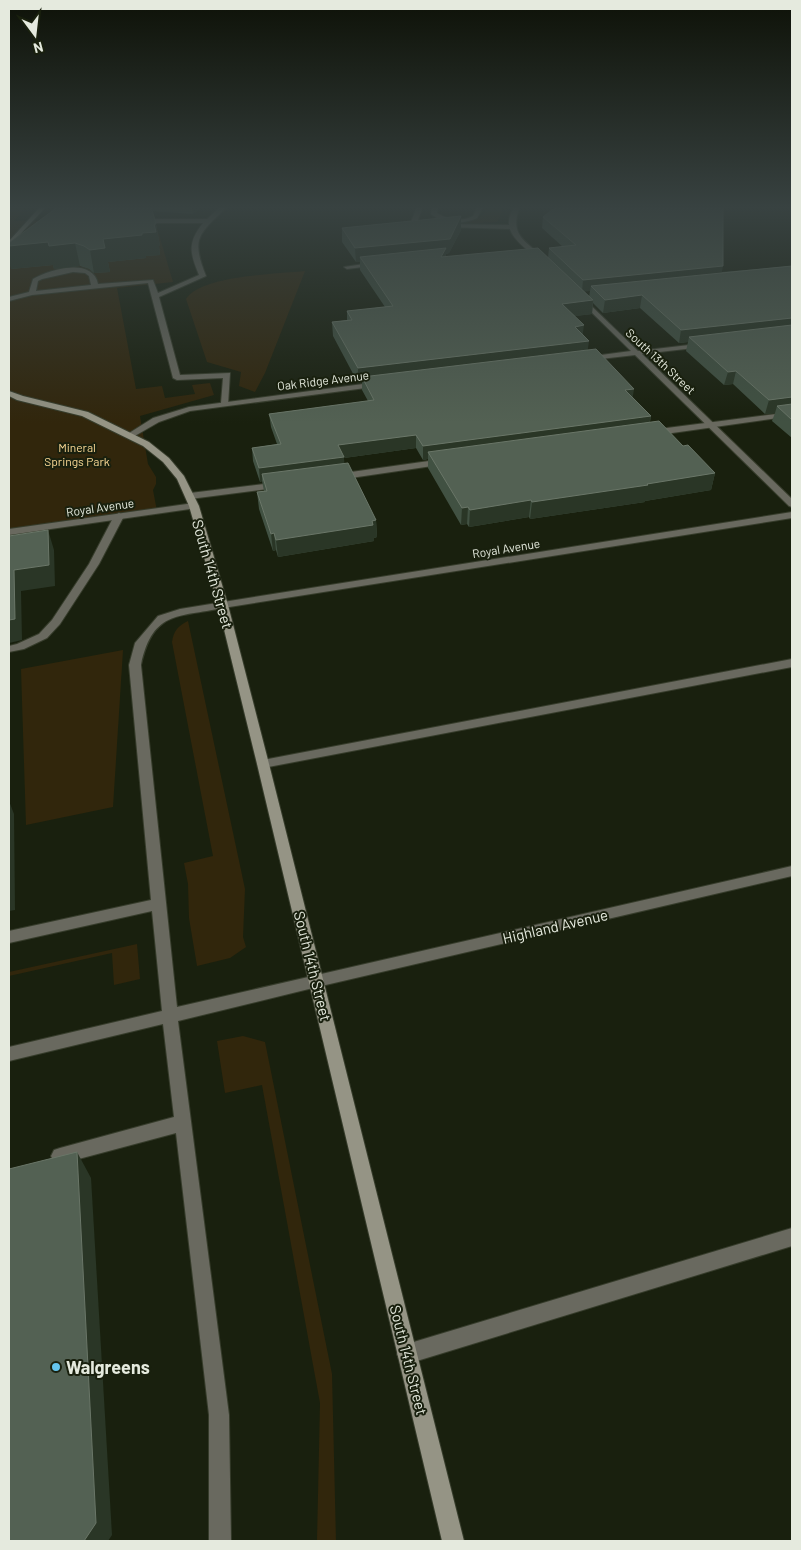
<svg xmlns="http://www.w3.org/2000/svg" width="801" height="1550" font-family="Barlow,sans-serif">
	<style>
		.green { fill: #31260c }
		.lines { fill: none; stroke-linecap: round; stroke-linejoin: round }
		.service-casing { stroke: #363c2b; stroke-width: 2 }
		.minor-casing { stroke: #363c2b; stroke-width: 2 }
		.secondary-casing { stroke: #363c2b; stroke-width: 2 }
		.service { fill: #69695f; fill-rule: evenodd }
		.minor { fill: #69695f; fill-rule: evenodd }
		.secondary { fill: #959485; fill-rule: evenodd }
		.wall { fill: #415142; fill-rule: evenodd }
		.shaded-wall { fill: #2a3626 }
		.building { fill: #536153; stroke: #6a7668 }
		.poi-dot { fill: #65c5ee; stroke: #19200e; stroke-width: 2 }
		.labels { text-anchor: middle; dominant-baseline: central; stroke-width: 4; stroke-linejoin: round; paint-order: stroke }
		.far-street-label { font-size: 12px; fill: #e5eade; stroke: #19200e }
		.far-park-label { font-size: 12px; fill: #fcda96; stroke: #19200e }
		.street-label { font-size: 15px; fill: #e5eade; stroke: #19200e }
		.near-poi-label { font-size: 18px; font-weight: bold; fill: #e5eade; stroke: #19200e; text-anchor: start }
	</style>
	<rect width="100%" height="100%" fill="#19200e"/>
	<g class="green">
		<polygon points="9,206 27,206 14,221 155,221 173,282 117,288 136,389 162,386 165,398 195,394 192,385 210,383 214,395 140,416 148,464 156,477 156,484 153,490 157,511 9,532"/>
		<path d="M 488,206 L 505,206 L 497,222 L 458,224 L 456,222 C 471,222 482,221 488,206 Z"/>
		<path d="M 305,271 L 265,373 L 255,392 L 239,386 L 241,372 L 207,362 L 186,299 C 201,275 278,274 305,271 Z"/>
		<path d="M 188,621 L 245,889 L 243,937 L 246,947 L 230,958 L 197,966 L 189,918 L 188,884 L 184,863 L 213,856 L 172,642 C 174,630 178,626 188,621 Z"/>
		<polygon points="123,650 113,807 26,825 21,669"/>
		<polygon points="137,944 140,979 114,985 112,953 9,976 9,972"/>
		<polygon points="243,1036 265,1042 332,1374 336,1541 317,1541 320,1403 262,1085 225,1093 217,1041"/>
	</g>
	<g class="lines">
		<defs>
			<g id="service">
				<path d="M 221,206 L 228,206 C 200,234 190,236 206,276 L 159,297 L 180,375 L 230,373 L 228,405 L 221,403 L 223,378 L 177,380 L 173,378 L 148,283 L 32,295 L 9,301 L 9,297 L 29,292 L 33,279 C 50,269 93,257 98,284 L 153,280 L 158,293 L 199,275 C 190,253 187,243 203,223 L 140,223 L 137,221 L 140,219 L 207,219 ZM 73,272 L 85,273 L 89,276 L 91,285 L 36,291 L 38,281 L 42,279 Z"/>
				<polygon points="417,206 423,206 417,223 427,224 427,226 413,227 410,225"/>
				<path d="M 432,206 L 438,206 L 437,213 C 448,220 462,222 473,216 L 478,206 L 484,206 L 477,218 C 463,225 443,224 431,214 Z"/>
				<polygon points="445,224 512,225 515,227 512,229 443,227"/>
				<polygon points="792,412 792,416 651,436 647,433 651,430"/>
				<polygon points="443,459 446,460 446,464 337,480 333,477 337,474"/>
				<polygon points="280,482 285,485 283,487 190,499 185,496 190,493"/>
				<polygon points="119,513 124,516 99,564 60,624 47,638 24,649 9,652 9,646 17,644 39,634 52,620 89,564 114,516"/>
				<path d="M 223,602 L 228,605 L 227,607 C 181,618 153,608 141,665 L 177,1007 L 317,975 L 322,976 L 324,981 L 322,986 L 317,987 L 178,1021 L 229,1415 L 231,1541 L 209,1541 L 209,1415 L 176,1133 L 60,1164 L 54,1162 L 51,1156 L 54,1150 L 60,1148 L 174,1117 L 163,1024 L 9,1061 L 9,1047 L 162,1011 L 152,911 L 9,943 L 9,931 L 151,900 L 129,665 L 135,643 L 158,616 L 180,609 Z"/>
				<polygon points="792,659 792,667 263,768 257,764 263,760"/>
				<polygon points="792,1228 792,1246 407,1364 400,1361 397,1354 400,1347 407,1344"/>
			</g>
			<g id="minor">
				<path d="M 514,206 L 520,206 C 509,235 524,240 544,258 L 544,260 L 540,260 C 529,251 507,237 509,221 C 509,216 512,211 514,206 Z"/>
				<polygon points="377,262 379,263 379,265 347,269 344,267"/>
				<polygon points="578,297 582,297 638,351 706,343 707,345 703,347 642,354 792,499 792,507 789,506 635,355 583,361 583,357 586,357 631,351 578,299"/>
				<polygon points="378,382 382,384 381,386 190,411 159,422 133,437 126,435 153,418 189,407"/>
				<polygon points="194,503 197,504 197,508 9,535 9,529"/>
				<polygon points="792,512 792,518 223,608 218,605 223,602"/>
				<polygon points="792,866 792,876 317,987 312,986 310,981 312,976 317,975"/>
			</g>
			<g id="secondary">
				<polygon points="41,206 47,206 9,246 9,241"/>
				<polygon points="9,391 23,396 88,412 149,442 169,458 184,476 199,506 228,605 269,764 464,1541 442,1541 257,764 218,605 189,506 177,479 163,462 143,446 82,416 17,400 9,396"/>
			</g>
		</defs>
		<use href="#service" class="service-casing"/>
		<use href="#minor" class="minor-casing"/>
		<use href="#secondary" class="secondary-casing"/>
		<use href="#service" class="service"/>
		<use href="#minor" class="minor"/>
		<use href="#secondary" class="secondary"/>
	</g>
	<g class="wall">
		<polygon points="59,206 201,206 193,214 152,211 156,224 160,246 159,246 160,255 146,256 146,258 108,262 110,272 94,273 89,269 80,266 54,269 53,265 11,269"/>
		<path d="M 461,216 L 461,230 L 449,253 L 446,254 L 446,257 L 548,258 L 549,248 L 563,247 L 542,228 L 543,217 L 722,272 L 792,266 L 792,438 L 772,421 L 775,413 L 765,414 L 733,384 L 724,385 L 686,351 L 688,342 L 679,343 L 640,308 L 603,313 L 593,303 L 592,314 L 574,316 L 583,334 L 587,350 L 651,416 L 650,422 L 683,446 L 715,473 L 711,490 L 645,501 L 645,502 L 530,519 L 529,517 L 469,527 L 467,524 L 461,525 L 428,468 L 428,459 L 423,460 L 416,448 L 344,458 L 344,463 L 376,520 L 377,537 L 374,538 L 374,541 L 278,557 L 276,550 L 273,551 L 259,509 L 257,492 L 264,491 L 262,481 L 260,482 L 253,461 L 252,448 L 277,444 L 271,427 L 269,414 L 368,401 L 362,390 L 362,382 L 358,383 L 333,336 L 332,322 L 347,320 L 347,311 L 385,307 L 360,270 L 360,262 L 356,262 L 342,242 L 342,228 ZM 584,291 L 590,291 L 589,297 Z"/>
	</g>
	<g class="shaded-wall">
		<polygon points="192,206 201,206 193,214"/>
		<polygon points="461,216 461,230 449,253 446,254 445,261 360,257 360,262 356,262 355,248"/>
		<polygon points="154,224 156,224 160,246 159,246 160,255 146,256 146,258 108,262 110,272 94,273 90,250 103,239 142,233"/>
		<polygon points="48,242 75,243 80,266 54,269 53,265 11,269 9,262 9,246"/>
		<polygon points="723,266 721,277 591,286 590,291 582,292 583,280"/>
		<polygon points="642,295 640,308 603,313 605,300"/>
		<polygon points="593,300 592,314 561,318 562,304"/>
		<polygon points="792,318 792,331 689,337 688,342 679,343 681,330"/>
		<polygon points="584,325 582,339 575,327"/>
		<polygon points="589,341 587,355 362,377 362,382 358,383 358,368"/>
		<polygon points="736,371 733,384 724,385 728,372"/>
		<polygon points="634,389 632,402 625,390"/>
		<polygon points="792,397 792,411 777,406 775,413 765,414 769,400"/>
		<polygon points="651,416 648,429 428,452 428,459 423,460 423,446"/>
		<polygon points="416,435 416,448 344,458 345,470 262,474 262,481 260,482 259,468 338,445"/>
		<polygon points="715,473 711,490 645,501 645,502 530,519 532,502"/>
		<polygon points="531,500 529,517 469,527 470,510"/>
		<polygon points="468,507 467,524 461,525 462,508"/>
		<polygon points="376,520 377,537 374,538 374,541 278,557 276,540"/>
		<polygon points="48,530 54,550 55,586 21,591 22,640 9,643 9,620 14,570"/>
		<polygon points="274,533 276,550 273,551 271,534"/>
		<polygon points="9,801 14,814 15,910 9,911"/>
		<polygon points="77,1152 91,1178 112,1535 108,1541 84,1541"/>
	</g>
	<g class="building">
		<polygon points="59,206 151,206 156,224 154,224 156,232 142,233 142,235 103,239 105,248 90,250 84,246 75,243 49,246 48,242 9,246 9,243"/>
		<polygon points="557,206 723,206 723,266 583,280 549,248 576,245 543,217"/>
		<polygon points="461,216 450,239 355,248 342,228"/>
		<polygon points="446,248 441,257 538,248 593,300 562,304 584,325 575,327 589,341 358,368 332,322 352,320 347,311 393,306 360,257"/>
		<polygon points="792,266 792,318 681,330 642,295 605,300 591,286"/>
		<polygon points="792,325 792,397 769,400 736,371 728,372 689,337"/>
		<polygon points="596,349 634,389 625,390 651,416 423,446 416,435 338,445 344,457 259,468 252,448 281,444 269,414 374,400 362,377"/>
		<polygon points="792,404 792,420 777,406"/>
		<polygon points="659,421 683,446 688,445 715,473 647,484 648,485 532,502 531,500 470,510 468,507 462,508 428,452"/>
		<polygon points="348,463 376,520 372,521 373,525 276,540 274,533 271,534 257,492 267,491 262,474"/>
		<polygon points="48,530 49,565 14,570 15,619 9,620 9,536"/>
		<polygon points="77,1152 96,1523 84,1541 9,1541 9,1169"/>
	</g>
	<linearGradient id="sky" x2="0" y2="1"><stop stop-color="#0e1208"/><stop offset="0.49" stop-color="#384241"/><stop offset="1" stop-color="#384241" stop-opacity="0"/></linearGradient>
	<rect width="801" height="423" fill="url(#sky)"/>
	<circle class="poi-dot" cx="56" cy="1367" r="5"/>
	<g class="labels">
		<g class="far-street-label">
			<text transform="translate(661 361) rotate(43)">South 13th Street</text>
			<text transform="translate(323 380) rotate(-7)">Oak Ridge Avenue</text>
			<text transform="translate(100 507) rotate(-8)">Royal Avenue</text>
			<text transform="translate(506 548) rotate(-9)">Royal Avenue</text>
		</g>
		<g class="far-park-label">
			<text x="77" y="447">Mineral<tspan x="77" dy="14">Springs Park</tspan></text>
		</g>
		<g class="street-label">
			<text transform="translate(213 574) rotate(74)">South 14th Street</text>
			<text transform="translate(555 926) rotate(-13)">Highland Avenue</text>
			<text transform="translate(313 966) rotate(76)">South 14th Street</text>
			<text transform="translate(409 1360) rotate(76)">South 14th Street</text>
		</g>
		<g class="near-poi-label">
			<text x="66" y="1367">Walgreens</text>
		</g>
	</g>
	<rect width="801" height="1550" fill="none" stroke="#e5eade" stroke-width="20"/>
	<g transform="translate(35 35) rotate(165)" stroke="#19200e" stroke-width="4" paint-order="stroke">
	<path d="M0-4L9 19L0 12L-9 19Z" fill="#e5eade"/>
	<text y="-8" font-size="14" font-weight="bold" text-anchor="middle" fill="#e5eade">N</text>
	</g>
</svg>
